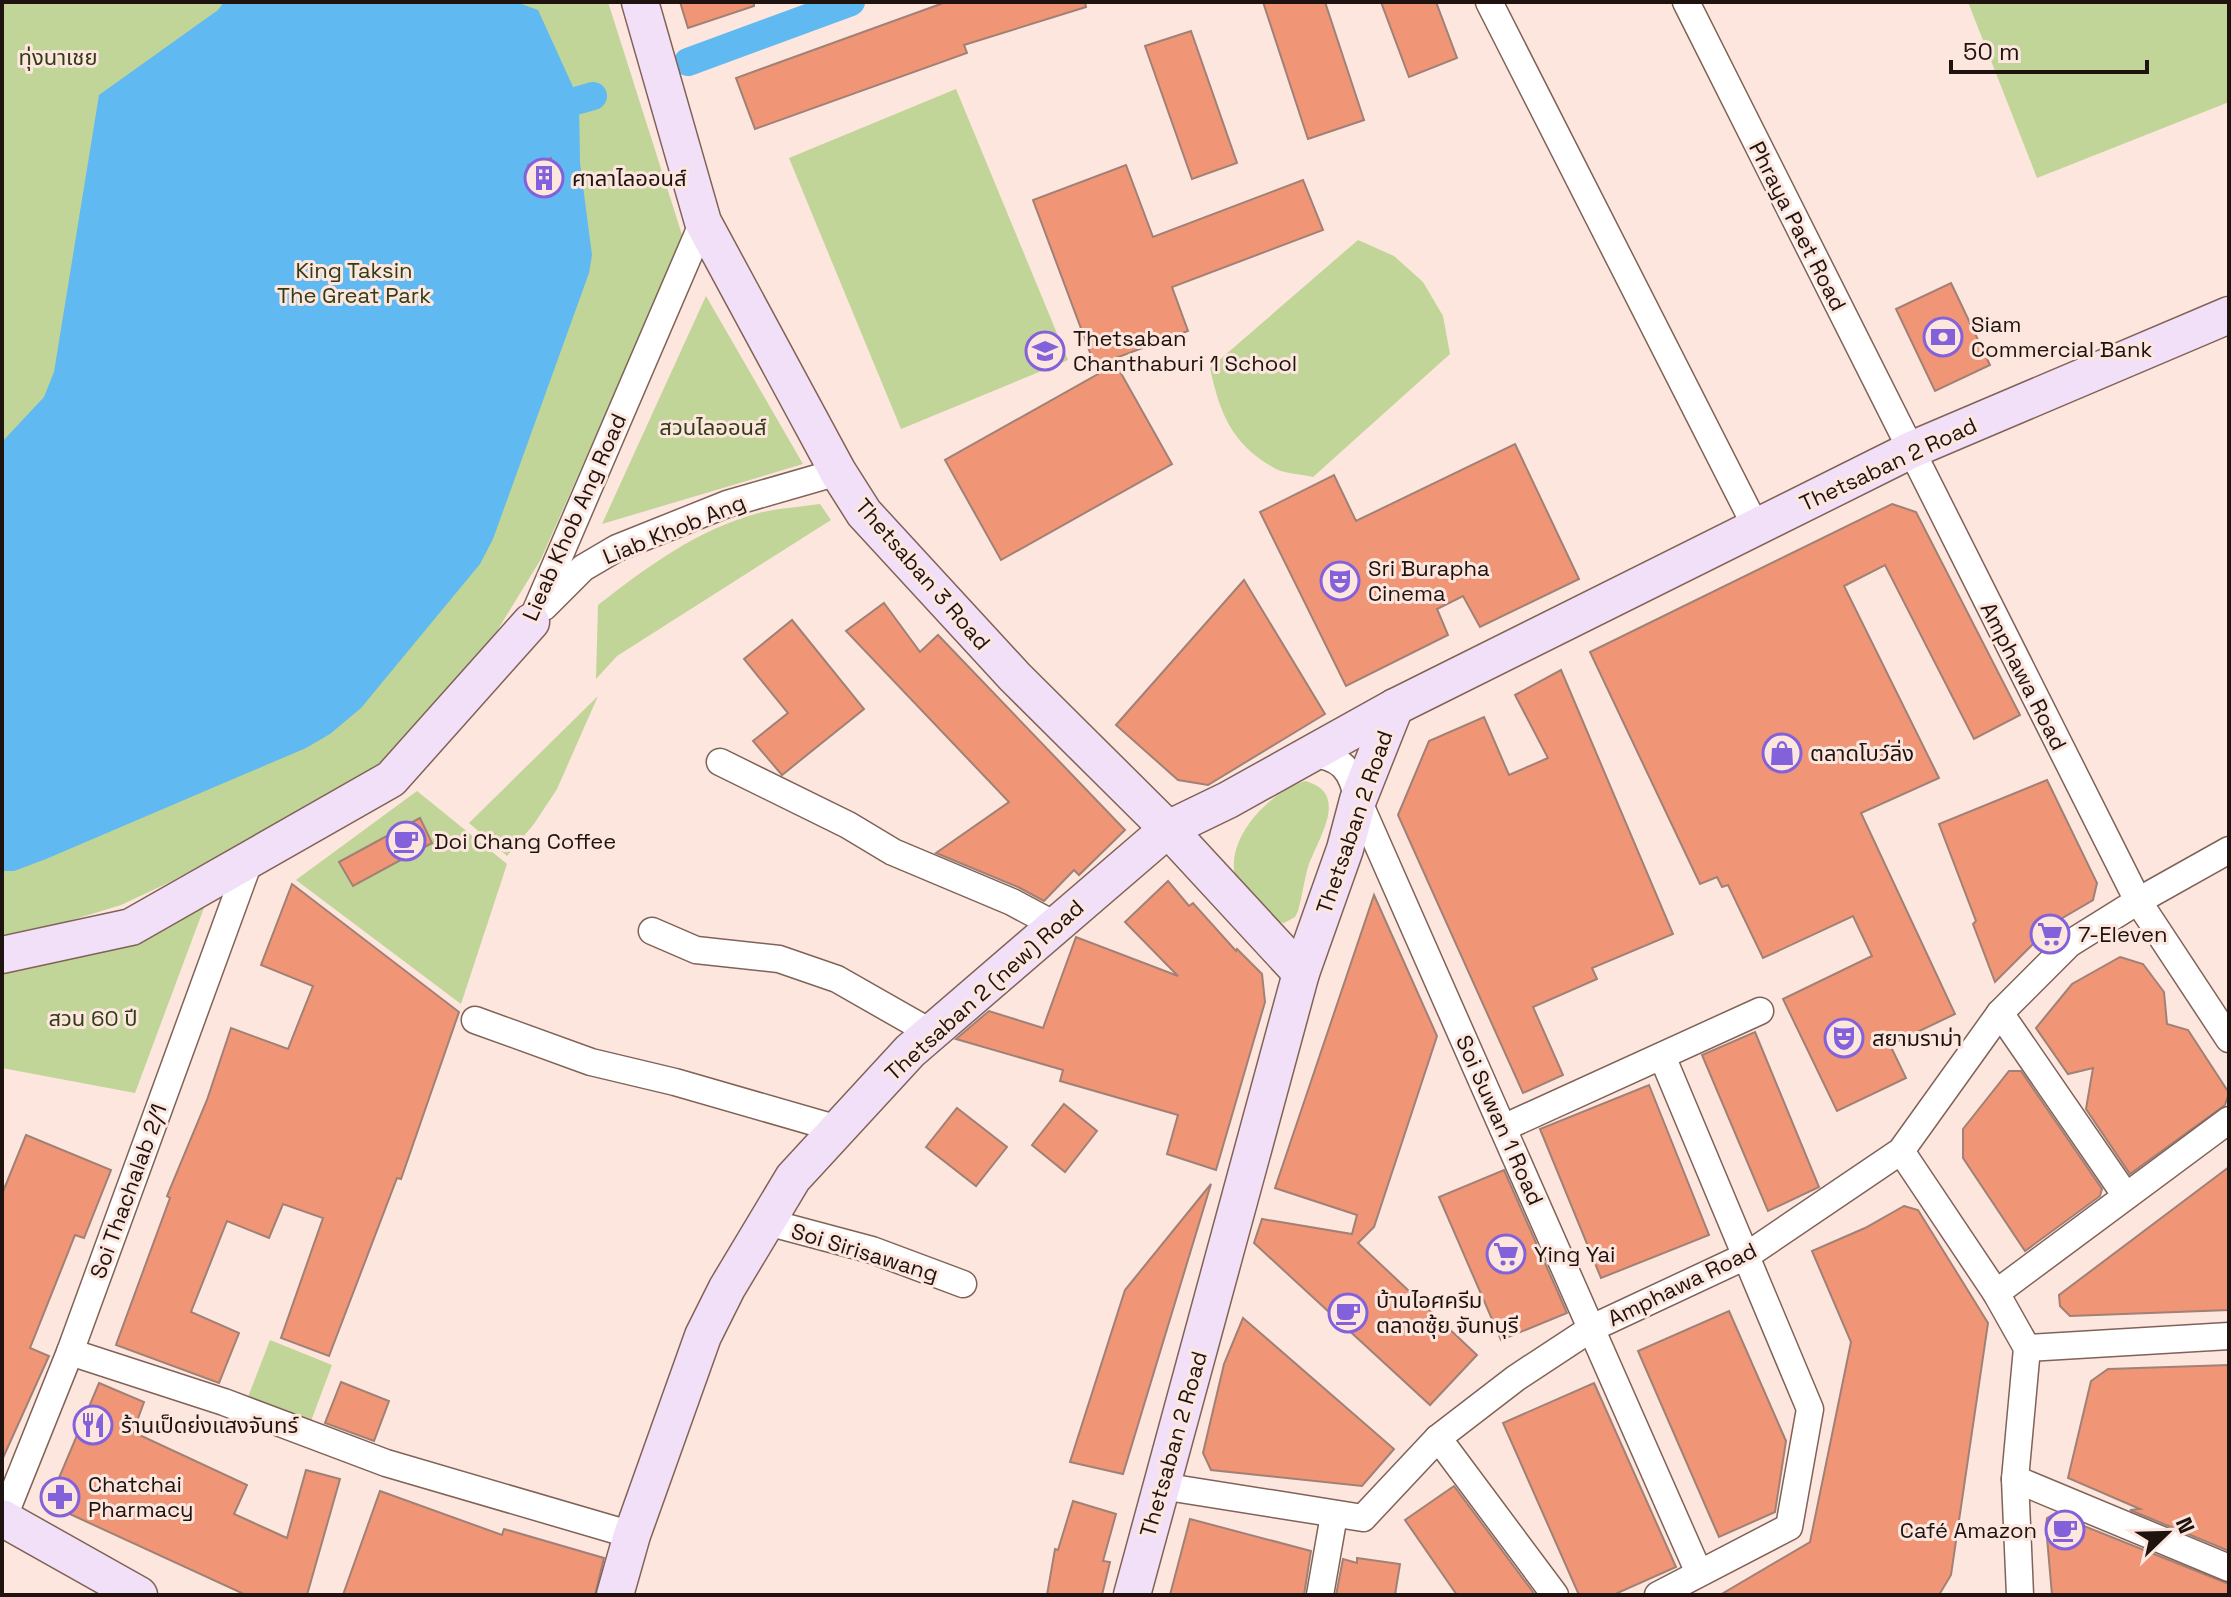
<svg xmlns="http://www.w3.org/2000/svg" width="2231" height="1597" font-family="'Space Grotesk','Noto Sans Thai',sans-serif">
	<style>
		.green { fill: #c0d597 }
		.water { fill: #60b9f1 }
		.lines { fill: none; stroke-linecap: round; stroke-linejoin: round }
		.canal { stroke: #60b9f1; stroke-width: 28 }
		.building { fill: #f09676; stroke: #a18075; stroke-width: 2 }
		.street-casing { stroke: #816257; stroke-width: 29 }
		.secondary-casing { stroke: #816257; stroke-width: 39 }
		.street { stroke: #fff; stroke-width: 26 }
		.secondary { stroke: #f1e0f7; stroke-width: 36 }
		.labels { text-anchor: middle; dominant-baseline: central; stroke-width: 6; stroke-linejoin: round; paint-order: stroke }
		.park-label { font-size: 22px; fill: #323d18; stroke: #fce6de }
		.poi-label { font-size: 22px; fill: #1f130f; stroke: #fce6de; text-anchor: start }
		.street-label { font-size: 22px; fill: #1f130f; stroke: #fce6de }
	</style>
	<rect width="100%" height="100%" fill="#fce6de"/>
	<g class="green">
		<polygon points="2,2 608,2 683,238 541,559 497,631 389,761 170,882 121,905 46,928 2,935"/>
		<polygon points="1968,2 2229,2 2229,102 2037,178"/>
		<polygon points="956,89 1068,360 901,429 789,158"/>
		<path d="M 1358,240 L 1394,256 L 1423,282 L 1443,316 L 1450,354 L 1313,477 C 1301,474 1287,474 1276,469 C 1232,445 1220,414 1210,368 Z"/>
		<polygon points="706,296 803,464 602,524"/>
		<path d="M 820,504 L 831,520 L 617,656 L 596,679 L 598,605 C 647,567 698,529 759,513 C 779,508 800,507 820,504 Z"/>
		<polygon points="598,696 557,789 534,824 507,856 469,823"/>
		<path d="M 1305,781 C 1351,793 1318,838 1308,867 C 1304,881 1302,897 1298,911 L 1295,917 L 1284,923 C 1268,919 1262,912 1250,899 C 1247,895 1240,890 1238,885 C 1219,843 1269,792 1305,781 Z"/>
		<polygon points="417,791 507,864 461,1004 296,880"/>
		<polygon points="205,905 135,1093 2,1068 2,971"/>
		<polygon points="270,1340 332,1365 311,1421 248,1397"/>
	</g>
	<polygon class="water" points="224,2 516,2 538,10 579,100 580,163 592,255 589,273 493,539 480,564 361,708 330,734 306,748 46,859 14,871 2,871 2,442 44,397 54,372 99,95 218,10"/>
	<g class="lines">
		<g class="canal">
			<polyline points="688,62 851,2"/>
			<polyline points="579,100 593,96"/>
		</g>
	</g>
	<g class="building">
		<polygon points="680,2 754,2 754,6 688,28"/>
		<polygon points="946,2 1085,2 1086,7 964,45 967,53 755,129 736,78"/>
		<polygon points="1263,2 1325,2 1364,120 1308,139"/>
		<polygon points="1381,2 1436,2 1457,58 1409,77"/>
		<polygon points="1191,31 1237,163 1192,179 1145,46"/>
		<polygon points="551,158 558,185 536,191 528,165"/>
		<polygon points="1126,165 1153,237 1303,180 1323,230 1172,287 1188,331 1113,359 1172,464 1001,560 945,460 1098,374 1033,200"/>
		<polygon points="1951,283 1990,365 1935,391 1896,309"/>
		<polygon points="1515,444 1579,579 1480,627 1463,596 1437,609 1448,635 1346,686 1260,512 1334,475 1356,521"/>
		<polygon points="1892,504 1916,512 2020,715 1974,739 1885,565 1844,586 1939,778 1861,813 1955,1014 1890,1045 1906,1078 1837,1111 1783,999 1872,956 1853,916 1763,958 1728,885 1722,887 1717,877 1700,884 1590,652"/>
		<polygon points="1244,580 1325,714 1208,785 1178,780 1116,725"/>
		<polygon points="884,603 920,652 938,635 1125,830 1079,875 1074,870 1044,901 1018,887 936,853 1009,802 846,631"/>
		<polygon points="792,620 864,709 782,775 753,741 788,713 744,659"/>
		<polygon points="1561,670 1673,934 1592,968 1597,979 1533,1007 1563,1075 1523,1093 1398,815 1429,741 1484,717 1509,775 1548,758 1515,695"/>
		<polygon points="2047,780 2097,883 2093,900 2054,923 1995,982 1973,924 1976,921 1939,824"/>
		<polygon points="420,818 432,843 353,886 339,862"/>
		<polygon points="1168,881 1189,906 1193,903 1236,951 1237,949 1262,974 1265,1002 1216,1170 1167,1154 1178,1115 1060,1081 1063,1070 956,1039 989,1011 1043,1028 1076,937 1178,976 1125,922"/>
		<polygon points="292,884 459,1012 401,1179 397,1178 329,1356 281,1338 323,1218 283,1204 269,1238 227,1221 191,1312 239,1333 219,1383 116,1345 170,1198 167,1196 207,1100 231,1028 288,1049 313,986 261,965"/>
		<polygon points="1374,895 1437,1036 1374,1227 1358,1243 1477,1355 1430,1405 1254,1243 1262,1219 1352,1234 1357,1215 1275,1188"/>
		<polygon points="2120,957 2143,964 2164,992 2167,1024 2188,1030 2229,1093 2225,1105 2130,1174 2086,1109 2093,1068 2068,1074 2036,1028 2072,984"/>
		<polygon points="1755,1032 1819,1187 1768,1211 1702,1055"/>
		<polygon points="2009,1071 2021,1071 2102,1189 2100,1196 2025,1251 1963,1158 1963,1129"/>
		<polygon points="1649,1085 1709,1235 1601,1278 1540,1129"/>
		<polygon points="1064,1104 1097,1131 1065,1172 1032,1145"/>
		<polygon points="957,1108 1007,1147 976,1186 926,1147"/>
		<polygon points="26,1135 111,1170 84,1238 75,1235 30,1348 49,1356 2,1460 2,1194"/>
		<polygon points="2229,1167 2229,1310 2070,1316 2060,1306 2059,1295"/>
		<polygon points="1504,1170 1567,1313 1501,1340 1439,1197"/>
		<polygon points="1211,1184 1123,1474 1070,1462 1125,1290"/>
		<polygon points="1904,1206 1918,1210 1988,1323 1951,1575 1939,1595 1720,1595 1810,1542 1851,1342 1812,1251 1865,1228"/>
		<polygon points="1729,1311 1786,1441 1775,1512 1719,1537 1638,1351"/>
		<polygon points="1243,1318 1394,1449 1362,1486 1211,1470 1203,1453 1224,1364"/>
		<polygon points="2229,1365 2229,1551 2130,1510 2140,1509 2068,1478 2091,1381 2108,1369"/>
		<polygon points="341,1382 389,1401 374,1441 325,1423"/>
		<polygon points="99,1383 144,1402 133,1432 247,1485 234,1514 287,1538 306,1470 340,1479 307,1595 246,1595 48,1504"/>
		<polygon points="1594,1383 1676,1567 1613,1595 1579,1595 1503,1423"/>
		<polygon points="1454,1486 1533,1592 1535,1595 1457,1595 1405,1520"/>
		<polygon points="380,1491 502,1535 504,1529 604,1558 595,1595 343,1595"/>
		<polygon points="1073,1501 1116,1514 1103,1561 1110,1562 1102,1595 1047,1595 1055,1549 1058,1550"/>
		<polygon points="2054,1514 2229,1584 2229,1595 2052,1595 2046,1526 2047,1518"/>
		<polygon points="1190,1519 1311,1551 1304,1595 1170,1595"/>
		<polygon points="1357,1558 1400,1564 1395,1595 1336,1595 1343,1559 1357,1563"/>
	</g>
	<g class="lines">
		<defs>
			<g id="street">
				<polyline points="1489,2 1756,527"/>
				<polyline points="1686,2 2138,901 2229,1039"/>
				<polyline points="544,607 583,568 617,548 727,504 838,472"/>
				<polyline points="531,622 703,222"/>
				<path d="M 1310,753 C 1342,758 1351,768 1358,800 L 1699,1573"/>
				<polyline points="720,762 848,825 893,852 1012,902 1055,925"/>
				<polyline points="652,931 696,950 779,959 837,979 930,1032"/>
				<polyline points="2000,1013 2126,1196"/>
				<polyline points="475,1020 591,1062 675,1082 838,1129"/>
				<polyline points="1503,1128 1760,1011"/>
				<polyline points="1901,1151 1996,1293 2027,1348 2015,1479 2020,1595"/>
				<polyline points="767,1222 872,1250 963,1284"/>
				<polyline points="1996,1293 2229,1120"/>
				<polyline points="2027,1348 2229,1336"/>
				<polyline points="70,1352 224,1402 386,1463 632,1535"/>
				<polyline points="1438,1438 1555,1595"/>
				<polyline points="2015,1479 2229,1568"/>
				<polyline points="1161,1486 1363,1518 1438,1438 1516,1378 1592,1328 1746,1256 1901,1151 2000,1013 2069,944 2138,901 2229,850"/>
				<polyline points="3,1519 70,1352 249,862"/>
				<polyline points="1320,1595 1334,1515"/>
				<polyline points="1658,1595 1789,1527 1810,1409 1662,1056"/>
			</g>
			<g id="secondary">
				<polyline points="640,2 703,222 838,472 864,513 1015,677 1168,829 1301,973"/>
				<polyline points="2,955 131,927 391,779 531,622"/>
				<polyline points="2,1518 139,1595"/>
				<polyline points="615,1595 632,1535 703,1336 727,1288 793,1178 910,1051 1168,829 1228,800 1395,707 1911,450 2229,315"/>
				<polyline points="1132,1595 1301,973 1345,849 1358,800 1395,707"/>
			</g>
		</defs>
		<use href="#street" class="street-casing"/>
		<use href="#secondary" class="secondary-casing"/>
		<use href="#street" class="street"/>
		<use href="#secondary" class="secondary"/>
	</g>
	<defs>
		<symbol id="building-ring" viewBox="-11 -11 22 22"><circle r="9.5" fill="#fce6de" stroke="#8261db" stroke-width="1.5"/><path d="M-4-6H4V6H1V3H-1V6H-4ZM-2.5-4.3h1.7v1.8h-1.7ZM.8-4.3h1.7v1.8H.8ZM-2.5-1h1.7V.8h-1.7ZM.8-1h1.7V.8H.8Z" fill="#8261db"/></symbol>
		<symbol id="bank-ring" viewBox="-11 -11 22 22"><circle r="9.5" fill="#fce6de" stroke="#8261db" stroke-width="1.5"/><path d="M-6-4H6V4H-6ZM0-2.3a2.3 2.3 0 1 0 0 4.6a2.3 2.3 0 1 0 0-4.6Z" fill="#8261db"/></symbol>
		<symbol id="school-ring" viewBox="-11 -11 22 22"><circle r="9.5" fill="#fce6de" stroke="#8261db" stroke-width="1.5"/><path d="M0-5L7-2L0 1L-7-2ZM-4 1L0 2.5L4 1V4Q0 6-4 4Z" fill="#8261db"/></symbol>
		<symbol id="theatre-ring" viewBox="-11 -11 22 22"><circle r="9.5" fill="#fce6de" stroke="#8261db" stroke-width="1.5"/><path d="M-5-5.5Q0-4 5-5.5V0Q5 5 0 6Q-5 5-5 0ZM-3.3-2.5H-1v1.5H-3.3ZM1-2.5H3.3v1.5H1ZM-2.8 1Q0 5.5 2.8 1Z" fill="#8261db"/></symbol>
		<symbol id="shop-ring" viewBox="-11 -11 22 22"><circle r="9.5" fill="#fce6de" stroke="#8261db" stroke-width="1.5"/><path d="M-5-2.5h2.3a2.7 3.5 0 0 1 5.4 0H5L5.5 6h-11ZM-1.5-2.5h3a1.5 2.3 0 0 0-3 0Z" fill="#8261db"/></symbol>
		<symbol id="cafe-ring" viewBox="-11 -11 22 22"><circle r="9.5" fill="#fce6de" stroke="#8261db" stroke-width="1.5"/><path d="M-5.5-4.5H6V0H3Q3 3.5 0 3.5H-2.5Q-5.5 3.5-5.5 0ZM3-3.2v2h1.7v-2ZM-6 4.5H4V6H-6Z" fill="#8261db"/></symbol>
		<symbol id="supermarket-ring" viewBox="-11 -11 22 22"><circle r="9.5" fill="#fce6de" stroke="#8261db" stroke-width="1.5"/><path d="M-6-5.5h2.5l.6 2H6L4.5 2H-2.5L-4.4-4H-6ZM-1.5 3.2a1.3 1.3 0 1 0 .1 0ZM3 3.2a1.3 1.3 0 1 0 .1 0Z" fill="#8261db"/></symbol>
		<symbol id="restaurant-ring" viewBox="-11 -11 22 22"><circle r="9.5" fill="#fce6de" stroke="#8261db" stroke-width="1.5"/><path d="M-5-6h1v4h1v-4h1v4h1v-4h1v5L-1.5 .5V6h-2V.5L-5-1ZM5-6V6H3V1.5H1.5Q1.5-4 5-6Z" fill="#8261db"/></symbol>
		<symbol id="pharmacy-ring" viewBox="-11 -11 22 22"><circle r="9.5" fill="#fce6de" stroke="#8261db" stroke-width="1.5"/><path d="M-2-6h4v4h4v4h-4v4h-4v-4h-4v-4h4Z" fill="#8261db"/></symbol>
	</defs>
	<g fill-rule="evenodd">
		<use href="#building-ring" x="522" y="156" width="44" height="44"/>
		<use href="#bank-ring" x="1921" y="315" width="44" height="44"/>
		<use href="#school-ring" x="1023" y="329" width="44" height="44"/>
		<use href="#theatre-ring" x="1318" y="559" width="44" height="44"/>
		<use href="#shop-ring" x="1760" y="731" width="44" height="44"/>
		<use href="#cafe-ring" x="384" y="819" width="44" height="44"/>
		<use href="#supermarket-ring" x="2028" y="912" width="44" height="44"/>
		<use href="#theatre-ring" x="1822" y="1016" width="44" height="44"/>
		<use href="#supermarket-ring" x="1484" y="1232" width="44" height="44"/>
		<use href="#cafe-ring" x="1326" y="1291" width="44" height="44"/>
		<use href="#restaurant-ring" x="71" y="1403" width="44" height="44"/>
		<use href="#pharmacy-ring" x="38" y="1475" width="44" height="44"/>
		<use href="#cafe-ring" x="2043" y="1508" width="44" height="44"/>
	</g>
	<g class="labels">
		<g class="park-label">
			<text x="58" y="57">ทุ่งนาเชย</text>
			<text x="354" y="270">King Taksin<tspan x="354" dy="25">The Great Park</tspan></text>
			<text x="713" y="427">สวนไลออนส์</text>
			<text x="93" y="1018">สวน 60 ปี</text>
		</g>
		<g class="poi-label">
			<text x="572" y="178">ศาลาไลออนส์</text>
			<text x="1971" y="324">Siam<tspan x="1971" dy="25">Commercial Bank</tspan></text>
			<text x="1073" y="338">Thetsaban<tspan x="1073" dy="25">Chanthaburi 1 School</tspan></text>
			<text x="1368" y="568">Sri Burapha<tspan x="1368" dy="25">Cinema</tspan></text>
			<text x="1810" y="753">ตลาดโบว์ลิ่ง</text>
			<text x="434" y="841">Doi Chang Coffee</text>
			<text x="2078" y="934">7-Eleven</text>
			<text x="1872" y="1038">สยามราม่า</text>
			<text x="1534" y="1254">Ying Yai</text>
			<text x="1376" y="1300">บ้านไอศครีม<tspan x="1376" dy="25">ตลาดซุ้ย จันทบุรี</tspan></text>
			<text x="121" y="1425">ร้านเป็ดย่งแสงจันทร์</text>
			<text x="88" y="1484">Chatchai<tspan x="88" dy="25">Pharmacy</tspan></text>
			<text x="2037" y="1530" text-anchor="end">Café Amazon</text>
		</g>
		<g class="street-label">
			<text transform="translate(1798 226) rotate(63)">Phraya Paet Road</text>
			<text transform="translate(1888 464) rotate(-25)">Thetsaban 2 Road</text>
			<text transform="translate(574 517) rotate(-66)">Lieab Khob Ang Road</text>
			<text transform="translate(674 529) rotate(-22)">Liab Khob Ang</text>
			<text transform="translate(923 574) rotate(49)">Thetsaban 3 Road</text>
			<text transform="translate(2024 676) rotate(63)">Amphawa Road</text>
			<text transform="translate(1354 822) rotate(-71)">Thetsaban 2 Road</text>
			<text transform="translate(984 990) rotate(-42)">Thetsaban 2 (new) Road</text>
			<text transform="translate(1500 1120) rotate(66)">Soi Suwan 1 Road</text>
			<text transform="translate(128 1191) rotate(-70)">Soi Thachalab 2/1</text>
			<text transform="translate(865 1252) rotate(17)">Soi Sirisawang</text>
			<text transform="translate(1682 1284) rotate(-26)">Amphawa Road</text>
			<text transform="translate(1173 1444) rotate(-74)">Thetsaban 2 Road</text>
		</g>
	</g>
	<rect width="2231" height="1597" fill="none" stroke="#1f130f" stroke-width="8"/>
	<g transform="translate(2167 1533) rotate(67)" stroke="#fce6de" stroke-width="6" paint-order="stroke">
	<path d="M0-6L14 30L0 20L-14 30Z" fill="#1f130f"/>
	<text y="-12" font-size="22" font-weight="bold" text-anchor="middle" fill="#1f130f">N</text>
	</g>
	<path d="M1951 60v12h196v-12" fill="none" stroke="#1f130f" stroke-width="4"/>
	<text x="1963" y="60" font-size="24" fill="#1f130f" stroke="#fce6de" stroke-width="6" paint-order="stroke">50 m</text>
</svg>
